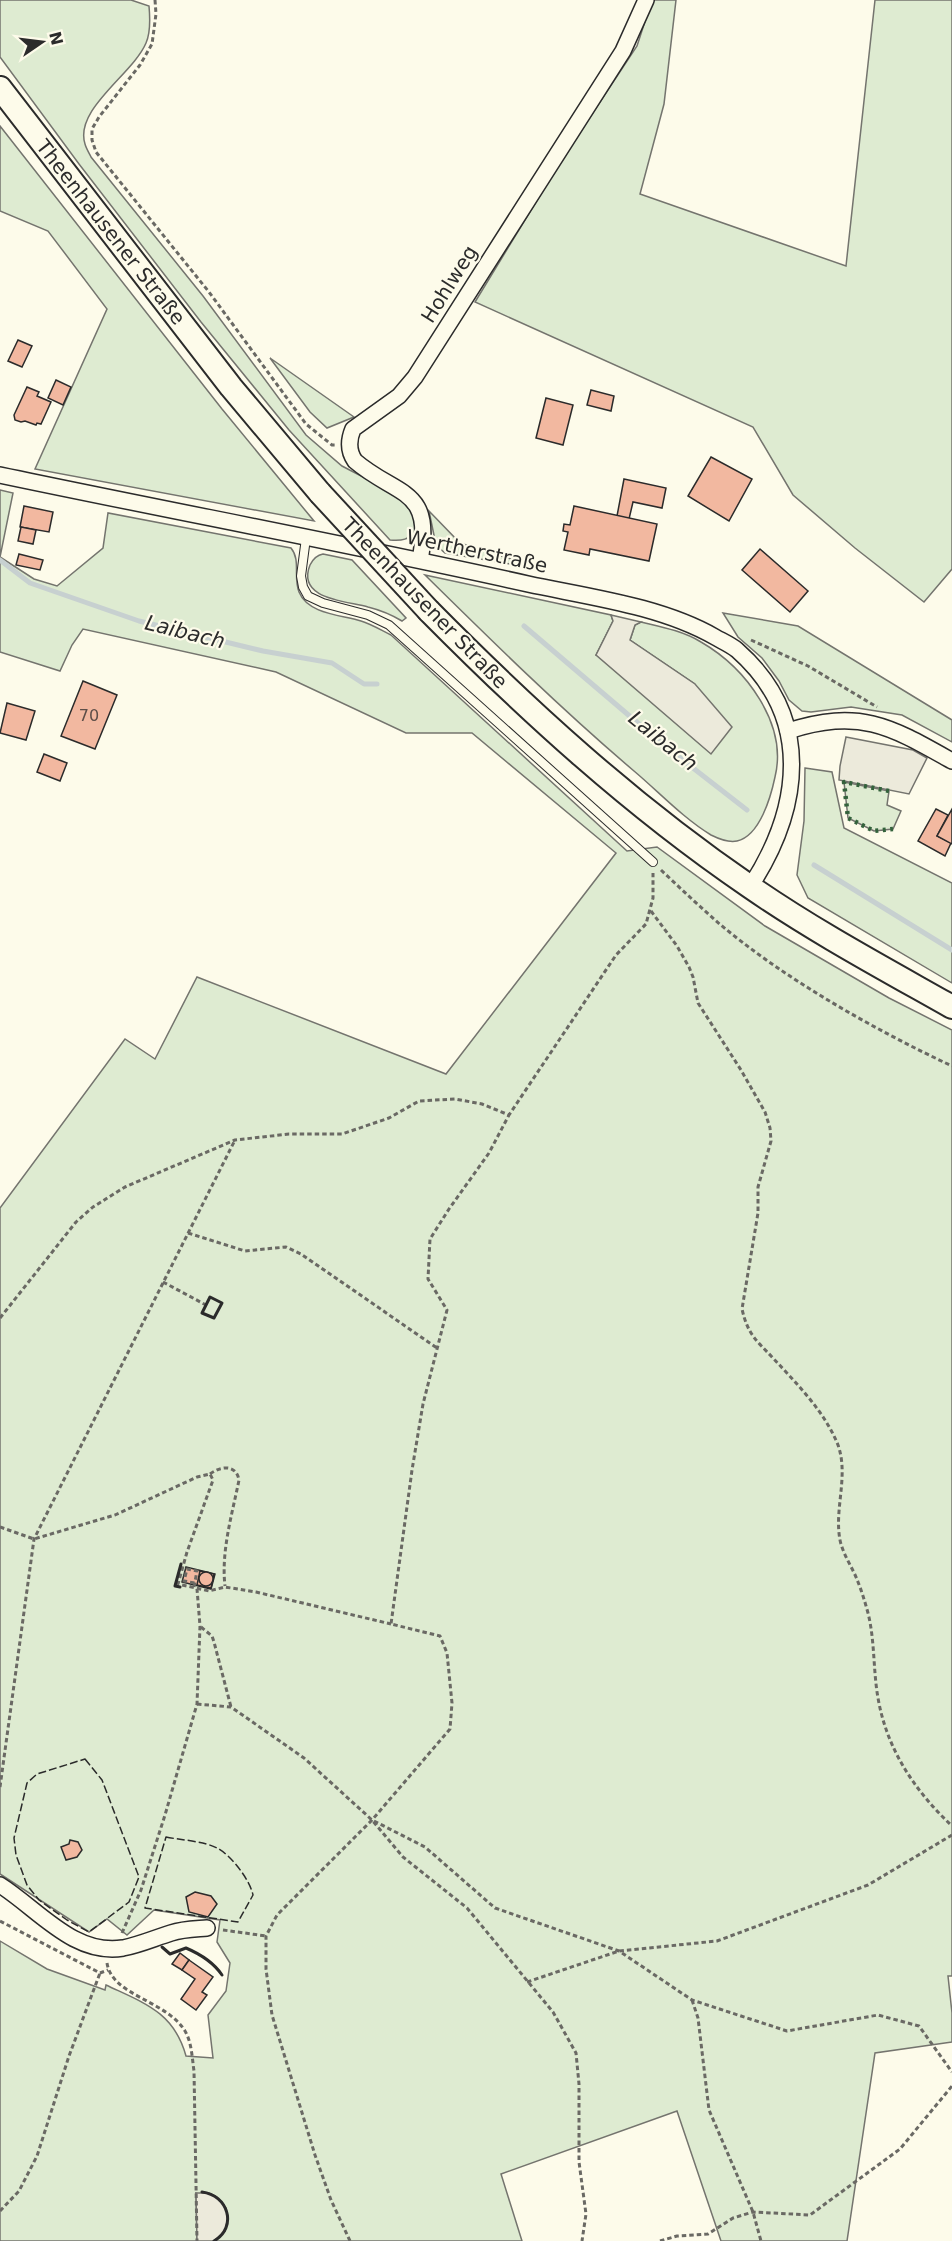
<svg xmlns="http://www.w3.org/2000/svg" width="952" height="2241" font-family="'DejaVu Sans',sans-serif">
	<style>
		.green { fill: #deebd1; stroke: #74746e; stroke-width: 1.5 }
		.parking { fill: #eceadb; stroke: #74746e; stroke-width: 1.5 }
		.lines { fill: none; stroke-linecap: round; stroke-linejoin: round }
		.stream { stroke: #c7d0d0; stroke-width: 5 }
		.building { fill: #f2b8a0; stroke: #2b2b2b; stroke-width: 1.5 }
		.service-casing { stroke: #2b2b2b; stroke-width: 10 }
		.minor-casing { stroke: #2b2b2b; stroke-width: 18 }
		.secondary-casing { stroke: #2b2b2b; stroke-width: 26 }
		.path { stroke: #6a6964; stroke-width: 3; stroke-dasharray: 4.5 3; stroke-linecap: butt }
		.service { stroke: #fdfbea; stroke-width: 8 }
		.minor { stroke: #fdfbea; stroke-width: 15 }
		.secondary { stroke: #fdfbea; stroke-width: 22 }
		.secondary-bridge-casing { stroke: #2b2b2b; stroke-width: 26; stroke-linecap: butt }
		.secondary-bridge { stroke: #fdfbea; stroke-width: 22 }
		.hedge { stroke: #34623c; stroke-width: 4.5; stroke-dasharray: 3 4.5; stroke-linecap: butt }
		.fence { stroke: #2b2b2b; stroke-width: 1.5; stroke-dasharray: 8 3; stroke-linecap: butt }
		.wall { stroke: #2b2b2b; stroke-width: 3 }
		.labels { text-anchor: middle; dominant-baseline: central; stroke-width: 4.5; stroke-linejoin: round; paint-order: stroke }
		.number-label { font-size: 16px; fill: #5d4e48 }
		.street-label { font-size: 20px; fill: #2b2b2b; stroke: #fdfbea }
		.water-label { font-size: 21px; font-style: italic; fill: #2b2b2b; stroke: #fdfbea }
	</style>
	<rect width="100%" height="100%" fill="#fdfbea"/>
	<g class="green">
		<path d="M 0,0 L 131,0 L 149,6 C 150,17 151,32 146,43 C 133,74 74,109 85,144 C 86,148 89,153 91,157 L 203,296 L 306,435 L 342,466 L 394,493 L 413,510 L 416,530 C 409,540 402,541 390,540 L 289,430 L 201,322 L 79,164 L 0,57 Z"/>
		<polygon points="652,0 676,0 664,104 640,194 846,266 875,0 952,0 952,569 924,602 855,548 793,495 753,427 475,302 561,161 637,46"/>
		<polygon points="0,126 222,409 314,521 35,469 107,309 48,231 0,211"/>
		<polygon points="270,358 354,417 327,428 310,412"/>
		<path d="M 0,490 L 13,493 L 0,557 L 34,579 L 57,586 L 103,548 L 108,513 L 291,548 C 301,560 293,577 299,592 C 308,614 341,615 361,621 C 371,624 381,630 391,635 L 627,851 L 657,847 L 765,926 L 889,998 L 952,1030 L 952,1976 L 948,1976 L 952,2013 L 952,2042 L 875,2053 L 847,2241 L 721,2241 L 677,2111 L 501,2174 L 522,2241 L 214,2241 C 229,2232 231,2216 222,2202 L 196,2193 L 197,2241 L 0,2241 L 0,1941 L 47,1969 L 105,1990 L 106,1985 C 144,2003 174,2012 186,2056 L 213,2058 L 208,2015 L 226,1991 L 230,1963 L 217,1942 L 220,1920 L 154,1910 L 127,1935 L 107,1919 L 89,1932 L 0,1874 L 0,1208 L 125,1039 L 155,1059 L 197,977 L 446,1074 L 616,853 L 472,733 L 406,733 L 276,672 L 83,629 L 72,645 L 60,671 L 0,652 Z"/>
		<polygon points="429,511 460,543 546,570 445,553 436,545"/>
		<path d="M 323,554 L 352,560 L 406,618 L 402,621 C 392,615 380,610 368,607 C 348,601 296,600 310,565 C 313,559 317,555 323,554 Z"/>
		<path d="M 425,575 L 611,615 L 613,621 L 596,655 L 695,684 L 630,640 L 635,625 L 641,622 C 662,627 683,631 701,642 C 746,668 788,724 775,777 C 771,796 760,836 737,841 C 728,843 719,839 711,835 C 683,818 659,792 634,771 C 561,709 493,642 425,575 Z"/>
		<polygon points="723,613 798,626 952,720 952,742 902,715 851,707 811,712 802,711 789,700 779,681 762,658 738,637"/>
		<polygon points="805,768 832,772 844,828 952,883 952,983 808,898 797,875 804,821"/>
		<polygon points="844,782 889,791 887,805 901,811 893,829 874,831 848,818"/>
	</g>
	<g class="parking">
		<polygon points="611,615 641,622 635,625 630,640 695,684 732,727 711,754 596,655 613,621"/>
		<polygon points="846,737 913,750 927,758 909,794 839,780 840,766"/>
		<polygon points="196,2193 209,2193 217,2197 226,2208 228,2216 225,2231 214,2241 197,2241"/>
	</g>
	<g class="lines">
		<g class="stream">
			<polyline points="0,560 30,583 139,621 263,651 332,663 364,684 377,684"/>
			<polyline points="524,626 666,747 747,810"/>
			<polyline points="814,865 952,950"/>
		</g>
	</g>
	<g class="building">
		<polygon points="18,340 32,346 22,367 8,361"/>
		<polygon points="56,380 71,387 63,405 48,398"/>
		<polygon points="27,387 39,392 37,396 51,402 41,424 37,423 36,425 25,421 21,422 15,420 14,415"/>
		<polygon points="591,390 614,396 611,411 587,405"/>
		<polygon points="546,398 573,405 563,445 536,438"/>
		<polygon points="711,457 752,479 729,521 688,496"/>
		<polygon points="624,479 666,488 662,508 633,502 629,519 617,516"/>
		<polygon points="24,506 53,512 49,532 20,527"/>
		<polygon points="574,506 657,524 649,561 590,549 589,555 564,550 568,532 563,531 564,524 570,525"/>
		<polygon points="21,527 36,530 33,544 18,541"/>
		<polygon points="760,549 808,591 790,612 742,570"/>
		<polygon points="19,554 43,560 40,570 16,565"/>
		<polygon points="83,681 117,695 95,749 61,736"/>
		<polygon points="7,703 35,711 26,740 0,733"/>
		<polygon points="44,754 67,763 60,781 37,772"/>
		<polygon points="936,809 948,815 937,836 951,843 945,856 918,841"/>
		<polygon points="952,809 952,844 937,836"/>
		<polygon points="186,1567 215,1574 211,1589 182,1582"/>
		<polygon points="200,1571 214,1574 211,1588 197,1585"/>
		<circle cx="206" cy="1579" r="7"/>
		<polygon points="70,1840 78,1842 82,1850 77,1857 66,1860 61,1847 69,1844"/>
		<polygon points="195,1892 211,1896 217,1904 208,1917 189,1912 186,1897"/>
		<polygon points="180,1953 189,1960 182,1970 172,1964"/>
		<polygon points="189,1960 213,1977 202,1992 207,1995 196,2010 181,1999 195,1979 182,1970"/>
	</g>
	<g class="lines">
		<defs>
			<polyline id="service" points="306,538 301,576 303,587 308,596 323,603 368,615 389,625 653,862"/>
			<g id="minor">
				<path d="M 0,475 C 176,512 353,545 528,584 C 589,597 661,606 715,637 C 722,641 731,645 737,650 C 814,718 801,809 750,887"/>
				<path d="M 420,560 C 434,487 397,497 355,461 C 348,451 348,441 353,429 L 399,396 L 415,377 L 623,51 L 646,0"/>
				<path d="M 788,731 C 860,708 890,726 952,761"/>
				<path d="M 0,1885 C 38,1909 74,1956 123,1948 C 139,1945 155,1938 171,1933 C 183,1929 195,1929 207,1928"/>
			</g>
			<g id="secondary">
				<polyline points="0,88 231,387 320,493"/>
				<path d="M 429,611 C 528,711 632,806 749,886 C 814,931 883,968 952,1007"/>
			</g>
		</defs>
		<use href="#service" class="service-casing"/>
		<use href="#minor" class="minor-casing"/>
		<use href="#secondary" class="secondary-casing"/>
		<g class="path">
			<polyline points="155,0 156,14 152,44 140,65 99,117 92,129 92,140 96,152 209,292 306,424 332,445 336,445"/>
			<polyline points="751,640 808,666 877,707"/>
			<path d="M 661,870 C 679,887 697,904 715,920 C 781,977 873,1029 952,1066"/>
			<path d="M 651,911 L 677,946 L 689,967 L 693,977 L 698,1003 L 741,1070 L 765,1112 L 770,1128 L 771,1141 L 758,1187 L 758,1213 L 742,1309 C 748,1335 756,1340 773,1358 C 797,1384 825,1412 838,1445 C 849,1476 834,1509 840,1540 C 843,1555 853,1568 858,1582 C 862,1592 865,1602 868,1613 C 875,1641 873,1670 878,1698 C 887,1750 915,1791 952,1826"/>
			<polyline points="188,1233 245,1251 286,1247 301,1254 437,1348"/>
			<polyline points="163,1282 206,1305"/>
			<polyline points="0,1318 76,1222 93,1207 125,1187 235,1140 289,1134 342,1134 389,1118 419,1101 455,1099 482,1104 509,1115 616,955 646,924 653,898 653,873"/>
			<path d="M 210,1474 C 221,1466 236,1464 239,1480 C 232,1515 221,1551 225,1586"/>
			<polyline points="0,1527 34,1539 115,1515 197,1477 210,1474 213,1480 187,1552 178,1584 209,1591 225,1587 256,1592 391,1624"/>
			<polyline points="194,1587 197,1571 187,1569 184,1581 195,1583"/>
			<polyline points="201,1627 212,1636 214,1642 231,1707"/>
			<polyline points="197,1704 231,1707 304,1758 372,1820 403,1857 467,1908 553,2012 576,2053 579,2084 579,2162 586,2214 582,2241"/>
			<polyline points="0,1787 34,1539 235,1140"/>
			<polyline points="374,1821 425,1847 495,1908 619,1951 692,2000 787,2031 878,2015 919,2026 952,2072"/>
			<polyline points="0,1921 100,1973 108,1970"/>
			<polyline points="223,1930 266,1936"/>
			<polyline points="122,1933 141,1890 165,1815 197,1704 200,1626 197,1589"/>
			<path d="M 107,1963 C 112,1996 166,2000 185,2031 C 192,2043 192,2058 194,2071 L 197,2241"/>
			<polyline points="527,1982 619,1951 717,1941 868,1885 952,1835"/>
			<polyline points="692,2000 698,2018 709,2110 753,2212 761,2241"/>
			<polyline points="0,2211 19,2191 37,2156 69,2056 100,1973"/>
			<polyline points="350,2241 331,2200 315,2155 272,2015 266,1969 266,1936 277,1915 372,1820 450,1729 452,1703 447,1653 440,1636 391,1624 412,1470 423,1404 447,1310 428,1279 430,1239 449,1209 489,1153 509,1115"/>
			<polyline points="660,2241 677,2236 708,2234 733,2218 753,2212 810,2215 900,2149 952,2086"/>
		</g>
		<use href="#service" class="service"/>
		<use href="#minor" class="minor"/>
		<use href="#secondary" class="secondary"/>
		<defs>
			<polyline id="secondary-bridge" points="320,493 429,611"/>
		</defs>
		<use href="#secondary-bridge" class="secondary-bridge-casing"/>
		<use href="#secondary-bridge" class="secondary-bridge"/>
		<polyline class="hedge" points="889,791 844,782 848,818 874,831 893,829"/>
		<g class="fence">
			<polygon points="85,1759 102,1780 139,1877 129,1902 89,1932 67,1920 39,1900 27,1885 16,1855 14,1838 27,1783 37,1774"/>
			<path d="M 166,1837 C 180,1840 204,1841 217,1848 C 231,1855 250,1880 253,1895 L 238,1922 L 145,1908 Z"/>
		</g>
		<g class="wall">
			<polygon points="210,1297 222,1303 214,1318 202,1313"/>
			<polyline points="180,1587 175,1586 181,1564"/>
			<path d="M 162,1947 L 170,1954 L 186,1948 C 200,1954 214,1963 222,1975"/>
			<path d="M 202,2192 C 228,2195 238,2227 214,2241"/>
		</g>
	</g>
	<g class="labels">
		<g class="number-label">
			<text x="89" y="715">70</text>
		</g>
		<g class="street-label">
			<text transform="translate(111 232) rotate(52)">Theenhausener Straße</text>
			<text transform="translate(449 284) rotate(-58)">Hohlweg</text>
			<text transform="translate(477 551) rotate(12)">Wertherstraße</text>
			<text transform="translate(425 603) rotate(46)">Theenhausener Straße</text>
		</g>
		<g class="water-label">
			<text transform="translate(185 632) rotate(14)">Laibach</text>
			<text transform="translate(663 741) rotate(39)">Laibach</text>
		</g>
	</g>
	<g transform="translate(42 42) rotate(76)" stroke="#fdfbea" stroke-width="4.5" paint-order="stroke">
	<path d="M0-4.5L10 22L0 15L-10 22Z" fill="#2b2b2b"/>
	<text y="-9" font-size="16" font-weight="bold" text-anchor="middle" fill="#2b2b2b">N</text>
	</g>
</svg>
